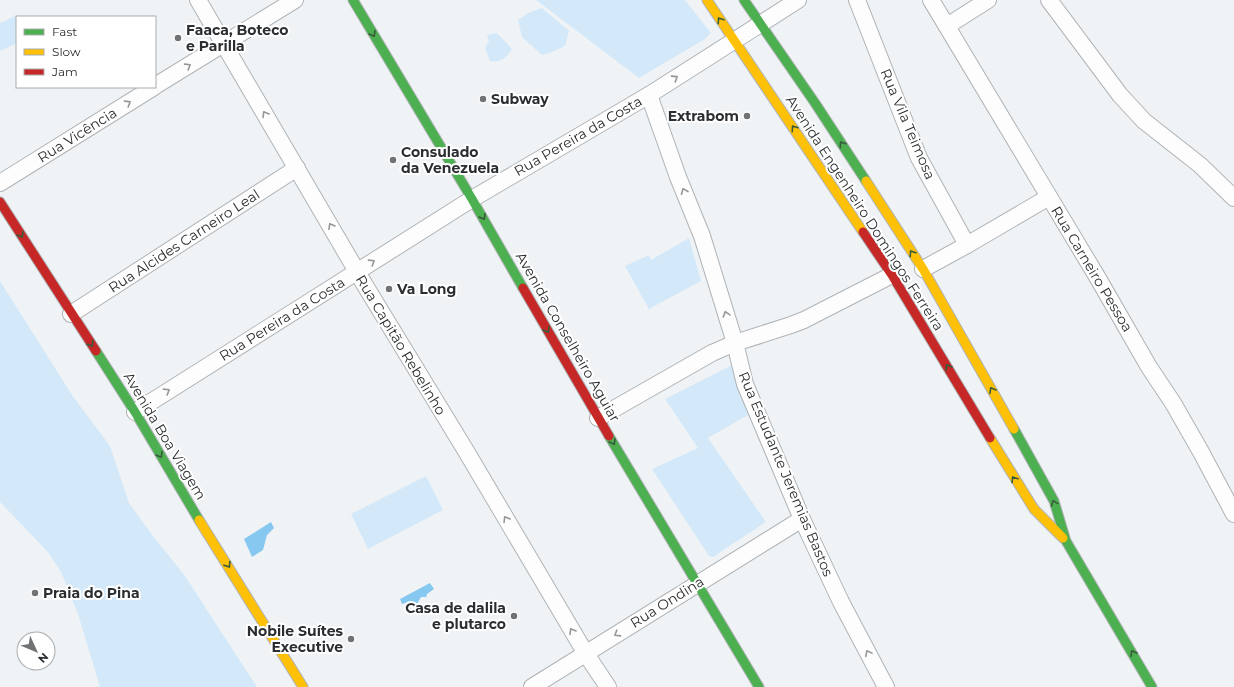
<svg xmlns="http://www.w3.org/2000/svg" width="1234" height="687" font-family="Montserrat,sans-serif">
	<style>
		.green { fill: #d3e9f9 }
		.water { fill: #86c8f0 }
		.lines { fill: none; stroke-linecap: round; stroke-linejoin: round }
		.street-casing { stroke: #b0b3b5; stroke-width: 18 }
		.fast-casing { stroke: #b0b3b5; stroke-width: 11 }
		.slow-casing { stroke: #b0b3b5; stroke-width: 11 }
		.jam-casing { stroke: #b0b3b5; stroke-width: 11 }
		.street { stroke: #fdfdfe; stroke-width: 16 }
		.fast { stroke: #4caf50; stroke-width: 9 }
		.slow { stroke: #ffc107; stroke-width: 9 }
		.jam { stroke: #c62828; stroke-width: 9 }
		.oneway { stroke: #375b3b }
		.oneway2 { stroke: #949697 }
		.poi-dot { fill: #707375; stroke: #fff; stroke-width: 1.5 }
		.labels { text-anchor: middle; dominant-baseline: central; stroke-width: 4; stroke-linejoin: round; paint-order: stroke }
		.poi-label { font-size: 14px; font-weight: bold; fill: #2b2e30; stroke: #fff; text-anchor: start }
		.street-label { font-size: 14px; fill: #2b2e30; stroke: #fff }
	</style>
	<rect width="100%" height="100%" fill="#f0f3f6"/>
	<g class="green">
		<polygon points="536,0 685,0 711,33 705,39 639,78"/>
		<polygon points="542,8 569,31 565,46 550,53 542,55 522,37 518,20 528,13"/>
		<polygon points="15,16 17,19 17,43 0,51 0,23"/>
		<path d="M 497,33 L 512,49 C 506,58 501,63 490,61 L 485,48 L 489,41 L 487,35 Z"/>
		<polygon points="689,238 701,281 649,309 625,266 649,255 651,260"/>
		<polygon points="0,281 72,395 110,446 129,503 153,536 185,576 257,687 100,687 78,614 61,572 47,551 0,502"/>
		<polygon points="732,365 748,415 708,438 766,522 713,557 709,556 652,469 698,448 665,399"/>
		<polygon points="426,476 443,510 368,549 351,514"/>
	</g>
	<g class="water">
		<polygon points="271,522 274,528 267,535 263,550 252,557 244,539"/>
		<polygon points="430,583 434,589 427,594 426,597 421,597 417,604 409,602 402,604 400,599"/>
	</g>
	<g class="lines">
		<defs>
			<g id="street">
				<polyline points="198,0 366,287 466,451 586,654 608,687"/>
				<polyline points="857,0 919,158 967,245"/>
				<polyline points="931,0 1099,280 1149,367 1173,403 1201,452 1234,514"/>
				<polyline points="1049,0 1120,95 1144,121 1200,165 1234,198"/>
				<polyline points="947,26 988,0"/>
				<polyline points="155,86 295,0"/>
				<polyline points="649,95 678,177 702,236 735,343 745,384 802,519 841,602 886,687"/>
				<polyline points="0,183 154,87"/>
				<polyline points="923,269 967,245 1049,197"/>
				<polyline points="71,314 297,168"/>
				<polyline points="135,412 472,199 649,95 798,0"/>
				<polyline points="598,418 712,353 735,343 791,325 804,320 892,275"/>
				<polyline points="532,687 802,519"/>
			</g>
			<g id="fast">
				<polyline points="353,0 472,199 523,288"/>
				<polyline points="744,0 815,103 866,181"/>
				<polyline points="96,351 135,412 199,520"/>
				<polyline points="1014,429 1054,501 1066,541 1152,687"/>
				<polyline points="609,436 759,687"/>
			</g>
			<g id="slow">
				<polyline points="707,0 863,232"/>
				<polyline points="866,181 923,269 1014,429"/>
				<polyline points="990,438 1034,509 1063,538"/>
				<polyline points="199,520 303,687"/>
			</g>
			<g id="jam">
				<polyline points="0,202 96,351"/>
				<polyline points="863,232 892,275 990,438"/>
				<polyline points="523,288 609,436"/>
			</g>
		</defs>
		<use href="#street" class="street-casing"/>
		<use href="#fast" class="fast-casing"/>
		<use href="#slow" class="slow-casing"/>
		<use href="#jam" class="jam-casing"/>
		<use href="#street" class="street"/>
		<use href="#fast" class="fast"/>
		<use href="#slow" class="slow"/>
		<use href="#jam" class="jam"/>
	</g>
	<defs><path id="oneway-chevron" d="M-2-3.5L2.5 0L-2 3.5" fill="none" stroke-width="1.6" stroke-linecap="round" stroke-linejoin="round"/></defs>
	<g class="oneway">
		<use href="#oneway-chevron" transform="translate(720 20) rotate(-124)"/>
		<use href="#oneway-chevron" transform="translate(373 34) rotate(59)"/>
		<use href="#oneway-chevron" transform="translate(794 128) rotate(-124)"/>
		<use href="#oneway-chevron" transform="translate(842 144) rotate(-123)"/>
		<use href="#oneway-chevron" transform="translate(483 217) rotate(60)"/>
		<use href="#oneway-chevron" transform="translate(21 235) rotate(58)"/>
		<use href="#oneway-chevron" transform="translate(912 253) rotate(-123)"/>
		<use href="#oneway-chevron" transform="translate(547 330) rotate(60)"/>
		<use href="#oneway-chevron" transform="translate(91 344) rotate(57)"/>
		<use href="#oneway-chevron" transform="translate(948 367) rotate(-121)"/>
		<use href="#oneway-chevron" transform="translate(992 390) rotate(-120)"/>
		<use href="#oneway-chevron" transform="translate(613 442) rotate(59)"/>
		<use href="#oneway-chevron" transform="translate(160 455) rotate(59)"/>
		<use href="#oneway-chevron" transform="translate(1014 479) rotate(-122)"/>
		<use href="#oneway-chevron" transform="translate(1054 503) rotate(-110)"/>
		<use href="#oneway-chevron" transform="translate(228 565) rotate(58)"/>
		<use href="#oneway-chevron" transform="translate(1133 653) rotate(-121)"/>
	</g>
	<g class="oneway2">
		<use href="#oneway-chevron" transform="translate(188 66) rotate(-32)"/>
		<use href="#oneway-chevron" transform="translate(675 78) rotate(-33)"/>
		<use href="#oneway-chevron" transform="translate(128 103) rotate(-32)"/>
		<use href="#oneway-chevron" transform="translate(265 114) rotate(-121)"/>
		<use href="#oneway-chevron" transform="translate(684 191) rotate(-112)"/>
		<use href="#oneway-chevron" transform="translate(331 226) rotate(-120)"/>
		<use href="#oneway-chevron" transform="translate(372 262) rotate(-32)"/>
		<use href="#oneway-chevron" transform="translate(726 314) rotate(-107)"/>
		<use href="#oneway-chevron" transform="translate(167 391) rotate(-32)"/>
		<use href="#oneway-chevron" transform="translate(506 519) rotate(-121)"/>
		<use href="#oneway-chevron" transform="translate(572 631) rotate(-121)"/>
		<use href="#oneway-chevron" transform="translate(617 634) rotate(148)"/>
		<use href="#oneway-chevron" transform="translate(868 653) rotate(-118)"/>
	</g>
	<g class="poi-dot">
		<circle cx="178" cy="38" r="4"/>
		<circle cx="483" cy="99" r="4"/>
		<circle cx="747" cy="116" r="4"/>
		<circle cx="393" cy="160" r="4"/>
		<circle cx="389" cy="289" r="4"/>
		<circle cx="35" cy="593" r="4"/>
		<circle cx="514" cy="616" r="4"/>
		<circle cx="351" cy="639" r="4"/>
	</g>
	<g class="labels">
		<g class="poi-label">
			<text x="186" y="30">Faaca, Boteco<tspan x="186" dy="16">e Parilla</tspan></text>
			<text x="491" y="99">Subway</text>
			<text x="739" y="116" text-anchor="end">Extrabom</text>
			<text x="401" y="152">Consulado<tspan x="401" dy="16">da Venezuela</tspan></text>
			<text x="397" y="289">Va Long</text>
			<text x="43" y="593">Praia do Pina</text>
			<text x="506" y="608" text-anchor="end">Casa de dalila<tspan x="506" dy="16">e plutarco</tspan></text>
			<text x="343" y="631" text-anchor="end">Nobile Suítes<tspan x="343" dy="16">Executive</tspan></text>
		</g>
		<g class="street-label">
			<text transform="translate(908 124) rotate(67)">Rua Vila Teimosa</text>
			<text transform="translate(77 135) rotate(-32)">Rua Vicência</text>
			<text transform="translate(578 136) rotate(-30)">Rua Pereira da Costa</text>
			<text transform="translate(865 213) rotate(57)">Avenida Engenheiro Domingos Ferreira</text>
			<text transform="translate(184 241) rotate(-33)">Rua Alcides Carneiro Leal</text>
			<text transform="translate(1092 269) rotate(59)">Rua Carneiro Pessoa</text>
			<text transform="translate(282 319) rotate(-32)">Rua Pereira da Costa</text>
			<text transform="translate(568 337) rotate(60)">Avenida Conselheiro Aguiar</text>
			<text transform="translate(401 345) rotate(59)">Rua Capitão Rebelinho</text>
			<text transform="translate(165 436) rotate(59)">Avenida Boa Viagem</text>
			<text transform="translate(786 474) rotate(67)">Rua Estudante Jeremias Bastos</text>
			<text transform="translate(667 602) rotate(-32)">Rua Ondina</text>
		</g>
	</g>
	<rect x="16" y="16" width="140" height="72" fill="#ffffff" stroke="#aaabac"/>
	<rect x="24" y="29" width="20" height="6" fill="#4caf50" stroke="#aaabac"/>
	<text x="52" y="36" font-size="12" fill="#2b2e30">Fast</text>
	<rect x="24" y="49" width="20" height="6" fill="#ffc107" stroke="#aaabac"/>
	<text x="52" y="56" font-size="12" fill="#2b2e30">Slow</text>
	<rect x="24" y="69" width="20" height="6" fill="#c62828" stroke="#aaabac"/>
	<text x="52" y="76" font-size="12" fill="#2b2e30">Jam</text>
	<g transform="translate(36 651) rotate(134)"><circle r="19" fill="#ffffff" stroke="#aaabac"/>
	<path d="M0-3L7 15L0 10L-7 15Z" fill="#707375"/>
	<text y="-6" font-size="11" font-weight="bold" text-anchor="middle" fill="#2b2e30">N</text>
	</g>
</svg>
